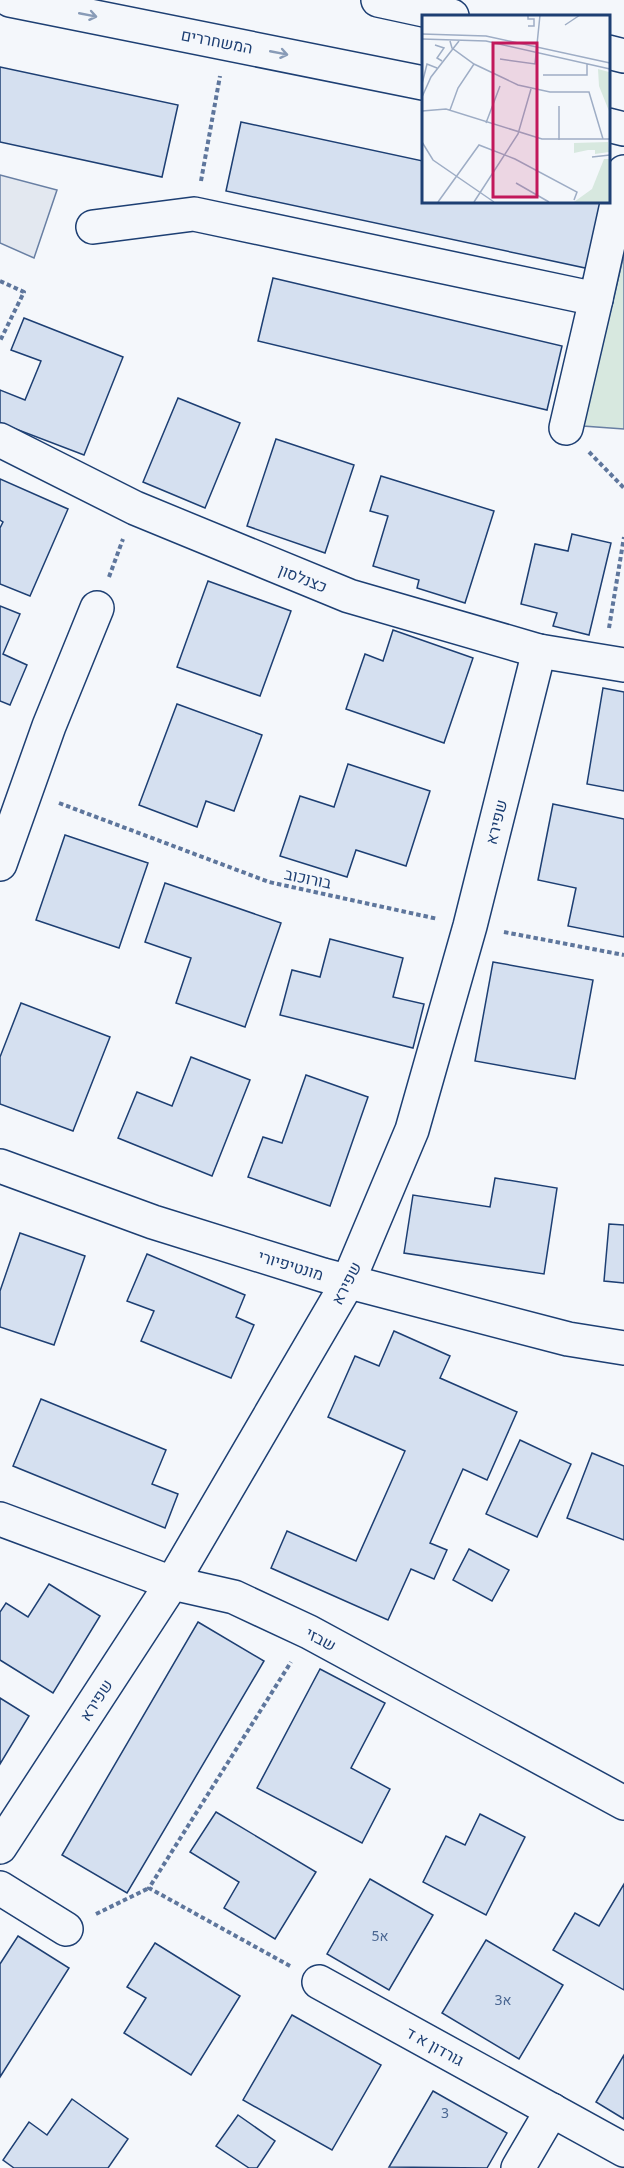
<svg xmlns="http://www.w3.org/2000/svg" width="624" height="2168" font-family="'Noto Sans',Heebo,sans-serif">
	<style>
		.green { fill: #d7e8df; stroke: #687fa3; stroke-width: 1.5 }
		.parking { fill: #e3e8f0; stroke: #687fa3; stroke-width: 1.5 }
		.building { fill: #d5e0f0; stroke: #1d3f73; stroke-width: 1.5 }
		.lines { fill: none; stroke-linecap: round; stroke-linejoin: round }
		.minor-casing { stroke: #1d3f73; stroke-width: 36 }
		.major-casing { stroke: #1d3f73; stroke-width: 36 }
		.path { stroke: #5e769c; stroke-width: 4; stroke-dasharray: 4.5 3; stroke-linecap: butt }
		.minor { stroke: #f4f7fb; stroke-width: 33 }
		.major { stroke: #f4f7fb; stroke-width: 33 }
		.oneway { stroke: #889bb7 }
		.labels { text-anchor: middle; dominant-baseline: central; stroke-width: 4.5; stroke-linejoin: round; paint-order: stroke }
		.number-label { font-size: 14px; fill: #4b6792 }
		.street-label { font-size: 16px; fill: #1d3f73; stroke: #f4f7fb }
		.inset-road { fill: none; stroke: #9eadc5; stroke-width: 1.5 }
		.view { fill: #c2185b; fill-opacity: 0.15; stroke: #c2185b; stroke-width: 3 }
		.inset-edge { fill: none; stroke: #1d3f73; stroke-width: 3 }
	</style>
	<rect width="100%" height="100%" fill="#f4f7fb"/>
	<polygon class="green" points="624,254 624,429 583,426"/>
	<polygon class="parking" points="0,175 57,190 34,258 0,243"/>
	<g class="building">
		<polygon points="0,67 178,105 162,177 0,142"/>
		<polygon points="241,122 423,161 423,201 604,201 590,269 226,191"/>
		<polygon points="273,278 562,346 547,410 258,341"/>
		<polygon points="24,318 123,357 84,455 0,423 0,390 25,400 41,361 11,350"/>
		<polygon points="178,398 240,423 205,508 143,482"/>
		<polygon points="276,439 354,465 325,553 247,526"/>
		<polygon points="381,476 494,511 465,603 417,588 419,580 373,566 388,516 370,511"/>
		<polygon points="0,479 68,509 30,596 0,584 0,528 3,522 0,520"/>
		<polygon points="572,534 611,543 589,635 553,626 557,613 521,604 535,544 568,551"/>
		<polygon points="208,581 291,611 260,696 177,667"/>
		<polygon points="0,606 20,614 3,654 27,665 10,705 0,701"/>
		<polygon points="393,630 473,658 444,743 346,709 365,654 383,661"/>
		<polygon points="603,688 624,692 624,791 587,784"/>
		<polygon points="177,704 262,735 234,811 206,801 197,827 139,805"/>
		<polygon points="348,764 430,791 406,866 356,850 347,877 280,856 300,796 334,807"/>
		<polygon points="553,804 624,819 624,937 568,926 576,888 538,880"/>
		<polygon points="65,835 148,863 119,948 36,920"/>
		<polygon points="165,883 281,923 245,1027 176,1003 191,958 145,942"/>
		<polygon points="330,939 403,958 393,997 424,1004 413,1048 280,1015 292,970 320,977"/>
		<polygon points="493,962 593,980 575,1079 475,1061"/>
		<polygon points="21,1003 110,1037 73,1131 0,1104 0,1057"/>
		<polygon points="191,1057 250,1080 212,1176 118,1138 137,1092 172,1106"/>
		<polygon points="306,1075 368,1097 330,1206 248,1177 263,1137 282,1143"/>
		<polygon points="495,1178 557,1188 544,1274 404,1253 413,1195 490,1207"/>
		<polygon points="609,1224 624,1225 624,1283 604,1281"/>
		<polygon points="20,1233 85,1256 54,1345 0,1327 0,1291"/>
		<polygon points="147,1254 245,1295 236,1317 254,1325 231,1378 141,1341 154,1311 127,1301"/>
		<polygon points="394,1331 450,1356 440,1378 517,1412 487,1480 463,1469 430,1543 447,1550 434,1579 411,1569 388,1620 271,1568 287,1531 356,1561 405,1451 328,1417 355,1356 379,1366"/>
		<polygon points="41,1399 166,1450 152,1484 178,1494 165,1528 13,1466"/>
		<polygon points="520,1440 571,1464 537,1537 486,1514"/>
		<polygon points="592,1453 624,1466 624,1540 567,1518"/>
		<polygon points="469,1549 509,1570 492,1601 453,1580"/>
		<polygon points="49,1584 100,1616 53,1693 0,1660 0,1612 6,1603 28,1617"/>
		<polygon points="198,1622 264,1661 127,1893 62,1855"/>
		<polygon points="320,1669 385,1703 351,1768 390,1789 362,1843 257,1788"/>
		<polygon points="0,1698 29,1716 0,1764"/>
		<polygon points="216,1812 316,1872 275,1939 224,1908 239,1882 190,1852"/>
		<polygon points="480,1814 525,1837 486,1915 423,1882 446,1836 465,1845"/>
		<polygon points="370,1879 433,1915 389,1990 327,1954"/>
		<polygon points="624,1884 624,1990 553,1950 575,1913 599,1926"/>
		<polygon points="18,1936 69,1968 0,2077 0,1964"/>
		<polygon points="486,1940 563,1985 519,2059 442,2013"/>
		<polygon points="155,1943 240,1996 191,2075 124,2033 146,1998 127,1987"/>
		<polygon points="292,2015 381,2065 332,2150 243,2100"/>
		<polygon points="624,2055 624,2119 596,2102"/>
		<polygon points="433,2091 507,2133 487,2168 389,2167"/>
		<polygon points="72,2099 128,2139 108,2168 14,2168 3,2160 29,2122 47,2135"/>
		<polygon points="238,2115 275,2141 257,2168 249,2168 216,2146"/>
	</g>
	<g class="lines">
		<defs>
			<g id="minor">
				<polyline points="93,227 194,214 596,299 624,172"/>
				<polyline points="566,428 596,299"/>
				<polyline points="0,440 135,508 349,596 539,651 624,665"/>
				<polyline points="0,864 49,726 97,608"/>
				<polyline points="0,1166 153,1222 323,1275 568,1339 624,1348"/>
				<polyline points="0,1519 172,1583 234,1597 309,1632 624,1803"/>
				<polyline points="0,1847 172,1583 348,1282 412,1130 470,926 539,651"/>
				<polyline points="0,1888 66,1929"/>
				<polyline points="319,1982 624,2150"/>
				<polyline points="518,2168 552,2110"/>
			</g>
			<g id="major">
				<polyline points="10,0 423,83"/>
				<polyline points="378,0 452,16"/>
				<polyline points="608,52 624,56"/>
				<polyline points="608,125 624,129"/>
			</g>
		</defs>
		<use href="#minor" class="minor-casing"/>
		<use href="#major" class="major-casing"/>
		<g class="path">
			<polyline points="201,181 220,76"/>
			<polyline points="0,281 24,292 0,341"/>
			<polyline points="589,452 624,488"/>
			<polyline points="109,577 123,539"/>
			<polyline points="609,628 624,537"/>
			<polyline points="59,803 269,882 438,919"/>
			<polyline points="504,932 624,955"/>
			<polyline points="96,1914 149,1888"/>
			<polyline points="290,1966 149,1888 291,1662"/>
		</g>
		<use href="#minor" class="minor"/>
		<use href="#major" class="major"/>
	</g>
	<defs><path id="oneway-shaft" d="M-6 0H5M1.5-3L5.5 0L1.5 3" fill="none" stroke-width="1.6" stroke-linecap="round" stroke-linejoin="round" transform="scale(1.5)"/></defs>
	<g class="oneway">
		<use href="#oneway-shaft" transform="translate(88 15) rotate(11)"/>
		<use href="#oneway-shaft" transform="translate(279 53) rotate(11)"/>
	</g>
	<g class="labels">
		<g class="number-label">
			<text x="380" y="1935">5א</text>
			<text x="503" y="1999">3א</text>
			<text x="445" y="2112">3</text>
		</g>
		<g class="street-label">
			<text transform="translate(217 41) rotate(11)">המשחררים</text>
			<text transform="translate(303 578) rotate(22)">כצנלסון</text>
			<text transform="translate(496 822) rotate(-76)">שפירא</text>
			<text transform="translate(308 878) rotate(12)">בורוכוב</text>
			<text transform="translate(291 1265) rotate(17)">מונטיפיורי</text>
			<text transform="translate(346 1283) rotate(-63)">שפירא</text>
			<text transform="translate(321 1639) rotate(28)">שבזי</text>
			<text transform="translate(96 1700) rotate(-57)">שפירא</text>
			<text transform="translate(435 2046) rotate(29)">גורדון א ד</text>
		</g>
	</g>
	<g transform="translate(422 15)">
		<rect width="188" height="188" fill="#f4f7fb"/>
		<path d="M 176,54 L 187,57 L 187,96 L 177,71 ZM 186,127 L 187,137 L 173,139 L 173,135 L 166,135 L 152,138 L 152,128 ZM 182,144 L 187,144 L 187,187 L 152,187 L 170,174 Z" fill="#d7e8df"/>
		<path class="inset-road" d="M 143,10 L 158,0M 106,11 L 112,11 L 112,4 L 106,4 L 106,0M 0,19 L 64,21 L 188,48M 0,24 L 64,26 L 188,54M 28,26 L 30,33 L 52,49 L 96,70 L 128,77 L 167,77 L 181,124M 13,30 L 22,33 L 15,43 L 20,46M 78,44 L 113,49 L 118,0M 121,60 L 165,60 L 165,49M 0,69 L 5,49 L 15,53M 0,82 L 9,62 L 37,26M 28,95 L 36,73 L 52,49M 0,96 L 24,94 L 120,124 L 188,124M 64,108 L 78,71M 137,125 L 137,91M 0,127 L 11,145 L 72,187M 170,142 L 188,140M 94,168 L 127,187M 16,187 L 57,130 L 93,144 L 155,177 L 152,185M 52,187 L 96,119 L 109,74"/>
		<path class="view" d="M 71,28 L 115,28 L 115,182 L 71,182 Z"/>
		<rect width="188" height="188" class="inset-edge"/>
	</g>
</svg>
